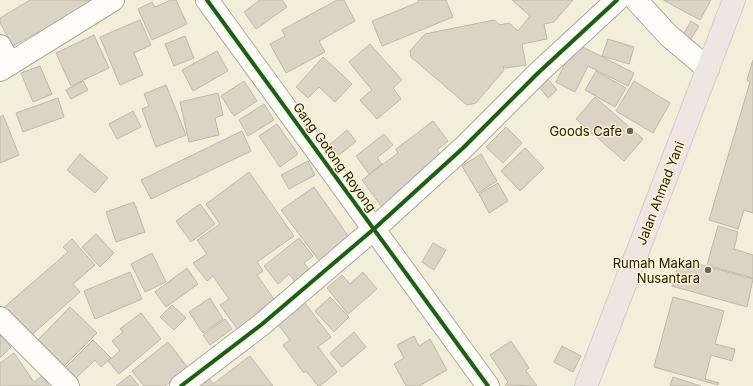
<svg xmlns="http://www.w3.org/2000/svg" width="753" height="386" font-family="Inter,sans-serif">
	<style>
		.building { fill: #dbd3c6; stroke: #bfb7ab }
		.lines { fill: none; stroke-linecap: round; stroke-linejoin: round }
		.minor-casing { stroke: #adaa9b; stroke-width: 24 }
		.highway-casing { stroke: #d1cfc5; stroke-width: 24 }
		.minor { stroke: #fdfcf9; stroke-width: 22 }
		.highway { stroke: #efe6e3; stroke-width: 22 }
		.cycleway-casing { stroke: #fcf4d0; stroke-width: 6 }
		.cycleway { stroke: #1b5e20; stroke-width: 4 }
		.poi-dot { fill: #686454; stroke: #fcf4d0; stroke-width: 1.5 }
		.labels { text-anchor: middle; dominant-baseline: central; stroke-width: 3; stroke-linejoin: round; paint-order: stroke }
		.poi-label { font-size: 13px; fill: #1d1a0c; stroke: #fcf4d0; text-anchor: end }
		.street-label { font-size: 13px; fill: #1d1a0c; stroke: #fcf4d0 }
	</style>
	<rect width="100%" height="100%" fill="#f2eeda"/>
	<g class="building">
		<polygon points="30,0 99,0 40,34 38,32 13,46 0,23 0,18"/>
		<polygon points="171,0 176,0 187,24 152,40 138,9 152,2 155,7"/>
		<polygon points="260,0 282,0 287,7 256,29 244,12"/>
		<polygon points="337,0 344,0 355,21 319,41 325,52 286,73 270,44 285,36 282,30"/>
		<polygon points="418,0 446,0 453,17 382,46 372,21 419,2"/>
		<polygon points="512,0 573,0 554,22 544,24 547,39 522,44 526,65 506,68 503,66 504,70 476,103 467,105 411,57 410,51 425,34 494,20 500,25 509,23 518,31 530,16"/>
		<polygon points="663,0 711,0 700,20"/>
		<polygon points="140,20 151,45 134,53 143,75 120,85 100,37"/>
		<polygon points="691,21 699,26 690,40 683,35"/>
		<polygon points="94,35 109,68 71,86 56,53"/>
		<polygon points="185,36 194,58 174,66 165,44"/>
		<polygon points="608,39 634,47 629,64 602,56"/>
		<polygon points="575,43 634,73 628,86 588,66 575,92 556,82"/>
		<polygon points="370,44 402,80 393,88 401,99 377,119 360,100 372,90 349,62"/>
		<polygon points="217,51 228,71 193,91 182,70"/>
		<polygon points="323,57 352,84 335,102 319,87 308,98 296,87"/>
		<polygon points="753,60 753,213 744,210 738,229 709,220 750,82 747,80"/>
		<polygon points="40,66 52,94 33,102 21,73"/>
		<polygon points="596,71 626,88 615,107 585,90"/>
		<polygon points="548,79 557,90 548,98 539,87"/>
		<polygon points="83,81 88,90 71,99 66,90"/>
		<polygon points="244,81 257,101 234,116 221,96"/>
		<polygon points="634,81 670,103 653,133 616,111"/>
		<polygon points="166,85 186,135 156,147 142,109 149,106 144,94"/>
		<polygon points="218,93 223,115 215,118 219,135 189,142 180,102"/>
		<polygon points="595,97 643,139 624,161 576,119"/>
		<polygon points="58,98 64,117 23,132 16,113"/>
		<polygon points="264,104 274,120 248,136 239,120"/>
		<polygon points="133,111 141,127 117,139 109,124"/>
		<polygon points="3,115 19,155 0,163 0,117"/>
		<polygon points="433,121 448,141 437,150 445,160 382,207 362,180 398,153 396,149"/>
		<polygon points="277,124 298,154 280,167 259,136"/>
		<polygon points="506,127 522,143 503,163 486,147"/>
		<polygon points="347,130 356,141 337,157 328,146"/>
		<polygon points="242,131 251,151 151,199 141,180"/>
		<polygon points="384,134 393,145 377,158 382,164 369,174 356,156"/>
		<polygon points="525,148 544,168 520,191 501,171"/>
		<polygon points="80,154 108,178 95,193 67,170"/>
		<polygon points="481,154 497,181 478,193 462,166"/>
		<polygon points="308,161 315,175 289,189 281,175"/>
		<polygon points="249,172 294,236 257,262 263,271 257,275 276,302 238,330 220,305 229,299 213,276 207,281 193,263 207,254 197,240 220,224 206,204"/>
		<polygon points="498,183 508,201 489,213 479,194"/>
		<polygon points="314,187 351,240 320,262 281,210"/>
		<polygon points="134,202 145,232 116,242 106,212"/>
		<polygon points="200,204 215,224 191,242 176,221"/>
		<polygon points="718,226 738,232 734,249 753,255 753,278 707,265"/>
		<polygon points="96,234 114,253 100,267 82,247"/>
		<polygon points="299,238 313,256 304,263 312,273 297,284 289,274 278,284 264,266"/>
		<polygon points="72,239 95,265 73,284 80,292 27,339 2,309 68,252 63,247"/>
		<polygon points="433,243 446,250 434,270 422,262"/>
		<polygon points="152,253 166,282 145,292 131,264"/>
		<polygon points="680,259 753,279 747,307 672,286"/>
		<polygon points="187,268 198,284 166,307 155,292"/>
		<polygon points="130,272 142,299 95,319 84,291"/>
		<polygon points="363,272 377,289 348,314 327,288 342,275 350,284"/>
		<polygon points="330,297 349,317 334,332 315,311"/>
		<polygon points="673,297 724,311 715,344 735,349 732,361 711,355 705,379 719,383 718,385 654,367"/>
		<polygon points="210,298 223,319 203,333 189,312"/>
		<polygon points="304,302 331,337 318,347 337,372 320,386 318,386 306,371 304,373 283,345 290,340 277,323"/>
		<polygon points="172,305 186,318 174,330 160,317"/>
		<polygon points="70,307 97,333 61,369 35,343"/>
		<polygon points="141,313 161,339 119,374 108,361 120,351 112,341 123,332 120,329"/>
		<polygon points="225,319 232,329 210,345 203,335"/>
		<polygon points="354,332 366,347 342,367 330,353"/>
		<polygon points="0,335 11,347 0,358"/>
		<polygon points="414,336 419,346 430,339 447,370 419,386 406,386 394,364 404,358 397,345"/>
		<polygon points="93,340 111,358 101,367 95,360 75,379 65,368"/>
		<polygon points="511,341 529,368 526,371 537,386 505,385 508,382 490,355"/>
		<polygon points="168,342 188,368 165,386 144,386 132,371"/>
		<polygon points="562,346 581,356 573,372 554,362"/>
		<polygon points="14,353 34,382 42,376 49,386 0,386 0,363"/>
		<polygon points="250,356 273,386 190,386 206,374 213,384"/>
		<polygon points="130,375 139,386 116,386"/>
		<polygon points="673,377 701,386 670,386"/>
	</g>
	<g class="lines">
		<defs>
			<g id="minor">
				<polyline points="207,0 488,386"/>
				<polyline points="636,0 668,35 708,69"/>
				<polyline points="0,46 10,64"/>
				<polyline points="0,70 113,0"/>
				<polyline points="0,318 68,386"/>
				<polyline points="181,386 261,325 375,228 463,148 538,73 617,0"/>
			</g>
			<polyline id="highway" points="586,386 734,0"/>
		</defs>
		<use href="#minor" class="minor-casing"/>
		<use href="#highway" class="highway-casing"/>
		<use href="#minor" class="minor"/>
		<use href="#highway" class="highway"/>
		<defs>
			<g id="cycleway">
				<polyline points="207,0 488,386"/>
				<polyline points="181,386 261,325 375,228 463,148 538,73 617,0"/>
			</g>
		</defs>
		<use href="#cycleway" class="cycleway-casing"/>
		<use href="#cycleway" class="cycleway"/>
	</g>
	<g class="poi-dot">
		<circle cx="630" cy="131" r="4"/>
		<circle cx="708" cy="270" r="4"/>
	</g>
	<g class="labels">
		<g class="poi-label">
			<text x="622" y="131">Goods Cafe</text>
			<text x="700" y="263">Rumah Makan<tspan x="700" dy="15">Nusantara</tspan></text>
		</g>
		<g class="street-label">
			<text transform="translate(335 157) rotate(54)">Gang Gotong Royong</text>
			<text transform="translate(660 193) rotate(-69)">Jalan Ahmad Yani</text>
		</g>
	</g>
</svg>
